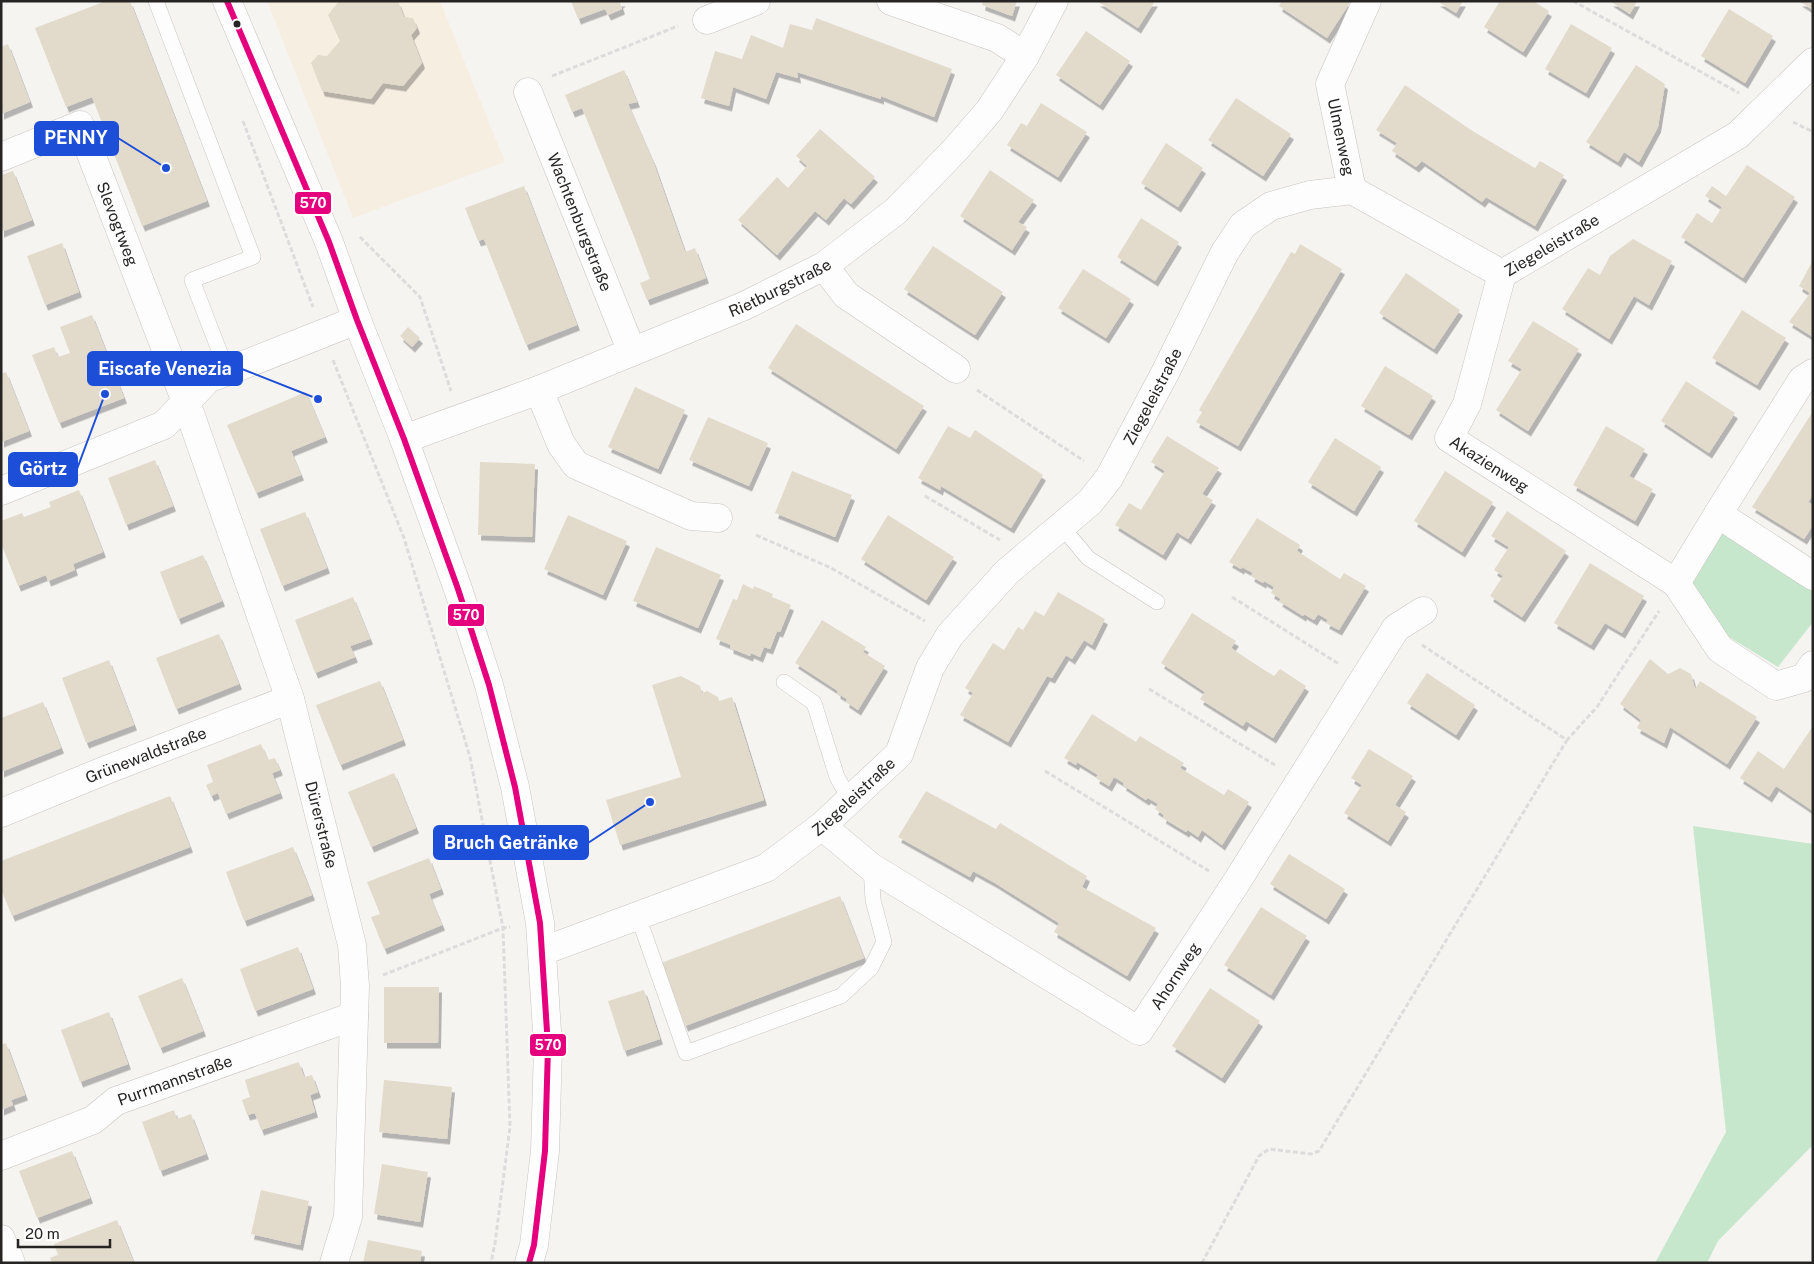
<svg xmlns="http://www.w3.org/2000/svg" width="1814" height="1264" font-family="'Public Sans',sans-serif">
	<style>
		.education { fill: #f7eee2 }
		.green { fill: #c7e7cd }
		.building { fill: #e2dbcc; filter: url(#shadow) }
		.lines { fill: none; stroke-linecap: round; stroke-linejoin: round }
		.service-casing { stroke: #c7c5c3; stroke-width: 16 }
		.minor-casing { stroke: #c7c5c3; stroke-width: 29 }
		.tertiary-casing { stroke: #c7c5c3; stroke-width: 29 }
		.path { stroke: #dcdcdc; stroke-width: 3; stroke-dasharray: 5 2.5; stroke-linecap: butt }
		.service { stroke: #fefdfd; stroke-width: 15 }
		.minor { stroke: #fefdfd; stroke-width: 28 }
		.tertiary { stroke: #fefdfd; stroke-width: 28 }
		.bus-1-casing { stroke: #fff; stroke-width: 10 }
		.bus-1 { stroke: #e5007d; stroke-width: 6 }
		.bus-dot { fill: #262524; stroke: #fff; stroke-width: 2 }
		.labels { text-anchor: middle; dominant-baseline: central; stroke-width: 4; stroke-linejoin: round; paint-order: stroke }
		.street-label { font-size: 16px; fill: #262524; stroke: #fff }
		.leader { fill: none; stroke: #1d4ed8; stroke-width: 2 }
		.callout-dot { fill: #1d4ed8; stroke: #fff; stroke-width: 2 }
		.callout { fill: #1d4ed8; stroke: #1d4ed8; stroke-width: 2 }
		.callout-label { font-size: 18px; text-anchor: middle; font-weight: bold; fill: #fff }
		.line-badge { stroke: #fff; stroke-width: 2 }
		.badge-label { font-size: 14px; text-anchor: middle; font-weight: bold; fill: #fff }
	</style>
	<defs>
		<filter id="shadow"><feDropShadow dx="3" dy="5.5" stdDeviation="0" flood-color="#0004"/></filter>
	</defs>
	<rect width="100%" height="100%" fill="#f6f4f1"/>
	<polygon class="education" points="267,1 440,1 505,162 353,218"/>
	<g class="green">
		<polygon points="1719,524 1813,592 1813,622 1778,667 1711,626 1680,579"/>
		<polygon points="1693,826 1813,844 1813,1145 1718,1241 1707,1263 1655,1263 1726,1132"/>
	</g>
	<g class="building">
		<polygon points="106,1 130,1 207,201 142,226 92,97 66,107 35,28"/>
		<polygon points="339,1 398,1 404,17 413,18 417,28 411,35 422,63 403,86 383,83 371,99 322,91 311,63 318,55 327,56 340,41 328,15"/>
		<polygon points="571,1 623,1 620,3 622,9 608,15 605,9 578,19"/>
		<polygon points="983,1 1017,1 1012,16 982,5"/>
		<polygon points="1097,1 1155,1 1138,28"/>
		<polygon points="1282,1 1351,1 1327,38 1279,6"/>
		<polygon points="1437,1 1463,1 1456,13"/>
		<polygon points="1500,1 1533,1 1549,11 1523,52 1484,27"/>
		<polygon points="1610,1 1637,1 1630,14"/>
		<polygon points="1799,1 1813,1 1813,10"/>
		<polygon points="1729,9 1773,36 1745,83 1701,56"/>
		<polygon points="816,18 952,69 934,117 881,96 881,99 797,72 798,78 776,72 766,99 733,87 729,106 701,98 715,51 742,59 751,35 783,48 790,24 812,30"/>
		<polygon points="1571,24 1612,48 1586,93 1545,69"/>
		<polygon points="1086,31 1130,61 1100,105 1056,75"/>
		<polygon points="8,44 30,102 1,114 1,47"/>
		<polygon points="1636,65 1665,84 1658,127 1639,162 1624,152 1618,162 1586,142"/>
		<polygon points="624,70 637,102 628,104 653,161 685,252 695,248 706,278 647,300 640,283 650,279 633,234 582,108 572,112 565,95"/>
		<polygon points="1405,85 1471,130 1535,168 1540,161 1564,175 1535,226 1486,197 1482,202 1422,161 1416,167 1392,151 1397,143 1376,130"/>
		<polygon points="1236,98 1291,134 1263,176 1208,140"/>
		<polygon points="1041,103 1087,132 1058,177 1007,145 1021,123 1027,126"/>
		<polygon points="820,129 875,177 851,204 844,198 826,220 815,211 777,255 738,220 777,177 788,188 807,166 796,156"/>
		<polygon points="1166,143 1203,168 1178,207 1141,183"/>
		<polygon points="1747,165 1795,197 1743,278 1681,237 1697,213 1712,223 1722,207 1705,196 1712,186 1726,196"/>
		<polygon points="990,170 1034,200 1018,222 1027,227 1012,250 960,216"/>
		<polygon points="13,171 32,220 1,232 1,175"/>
		<polygon points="524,186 577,325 526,345 484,239 478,241 465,208"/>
		<polygon points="1141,218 1179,242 1155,281 1117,257"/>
		<polygon points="1633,239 1672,261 1649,305 1634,296 1609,339 1562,309 1588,268 1600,275 1610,256"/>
		<polygon points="62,243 79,292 45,305 27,256"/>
		<polygon points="1300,244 1342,269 1238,446 1196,422 1202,412 1199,410 1291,252 1295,254"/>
		<polygon points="933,246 1003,292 975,335 904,289"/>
		<polygon points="1813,260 1813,337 1789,322 1810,293 1799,286"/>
		<polygon points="1083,269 1131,299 1106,338 1058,308"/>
		<polygon points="1406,273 1460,310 1434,349 1379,313"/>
		<polygon points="1742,310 1786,338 1757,385 1712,358"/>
		<polygon points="92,315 124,398 59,423 32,355 54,347 58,357 70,353 60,327"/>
		<polygon points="1533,321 1579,349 1528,431 1496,410 1522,369 1508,361"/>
		<polygon points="796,324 924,406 896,449 768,368"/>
		<polygon points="408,327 420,338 412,347 400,336"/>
		<polygon points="1385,366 1433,396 1409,435 1361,406"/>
		<polygon points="6,372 29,431 1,442 1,374"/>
		<polygon points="1686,381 1735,413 1709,453 1661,421"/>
		<polygon points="635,387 685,410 658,469 608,447"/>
		<polygon points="306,392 325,437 291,451 301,475 256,493 227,425"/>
		<polygon points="1813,411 1813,495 1808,502 1813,505 1813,525 1804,539 1752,507"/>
		<polygon points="708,417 768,443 749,486 689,460"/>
		<polygon points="948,426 970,438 975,430 1043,475 1011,528 941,486 940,490 918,478"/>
		<polygon points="1606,426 1645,449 1629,476 1653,489 1635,521 1573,485"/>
		<polygon points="1167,436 1219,468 1202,494 1213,500 1188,539 1177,532 1163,555 1115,525 1129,503 1141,510 1165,471 1151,462"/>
		<polygon points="1335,438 1381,467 1354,511 1308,482"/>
		<polygon points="155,460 173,506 126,525 108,478"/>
		<polygon points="480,462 535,464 532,537 478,535"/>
		<polygon points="792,471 852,495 835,537 775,513"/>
		<polygon points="1445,471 1493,502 1462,552 1414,521"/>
		<polygon points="79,490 103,552 73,564 75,570 48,581 46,575 18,586 1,543 1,521 22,513 24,517 51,507 49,502"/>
		<polygon points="1507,511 1566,551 1522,617 1490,596 1503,576 1494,570 1509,547 1491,536"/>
		<polygon points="305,512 327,568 282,586 260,529"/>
		<polygon points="568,515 627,541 603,595 544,569"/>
		<polygon points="888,515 954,557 926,600 861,559"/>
		<polygon points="1257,518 1300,545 1297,551 1340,579 1344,573 1366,586 1339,630 1326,623 1328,620 1318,614 1314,620 1304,614 1303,616 1279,601 1281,599 1271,593 1274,587 1264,581 1263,583 1251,576 1253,573 1242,567 1241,569 1229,562"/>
		<polygon points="656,547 721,575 698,628 633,601"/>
		<polygon points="203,555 222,601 178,619 160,572"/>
		<polygon points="1590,563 1644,596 1622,633 1605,623 1591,645 1554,623"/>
		<polygon points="743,584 753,589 754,586 773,594 772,597 791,605 780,632 777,631 770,649 764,647 760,657 751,653 750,656 730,648 731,645 716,639 733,599 737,600"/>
		<polygon points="1058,592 1105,619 1092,645 1084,640 1072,659 1066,655 1052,678 1047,676 1008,742 960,715 973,693 965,688 993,643 1004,650 1018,627 1023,630 1035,611 1044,616"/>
		<polygon points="353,597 370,639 350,646 355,657 315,673 295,620"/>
		<polygon points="1192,613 1236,641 1231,648 1255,664 1274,676 1280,669 1306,686 1273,738 1246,721 1243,726 1200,699 1205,692 1161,663"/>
		<polygon points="822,620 866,647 863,652 885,666 858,710 846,702 847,699 837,693 838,691 795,663"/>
		<polygon points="219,634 239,684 176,709 156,658"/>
		<polygon points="1650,659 1668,674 1680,668 1691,674 1695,689 1700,681 1757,717 1727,764 1670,727 1664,743 1637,728 1641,720 1620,704"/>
		<polygon points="109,660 134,725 86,743 62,678"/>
		<polygon points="1427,673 1475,705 1456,735 1407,703"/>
		<polygon points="681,676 700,686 702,693 707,691 718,697 719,701 732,697 764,800 620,845 606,800 681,777 652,685"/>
		<polygon points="380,681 403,740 340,765 316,705"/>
		<polygon points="43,702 61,748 1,772 1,718"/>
		<polygon points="1092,714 1136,742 1140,736 1184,763 1180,768 1224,795 1228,789 1249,802 1222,845 1202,830 1198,837 1188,830 1186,832 1163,818 1164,815 1155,809 1158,804 1148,798 1146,800 1123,785 1124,783 1114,777 1109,786 1096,778 1098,775 1077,762 1076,765 1064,758"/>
		<polygon points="1813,726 1813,811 1776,786 1769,797 1740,778 1758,751 1784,769"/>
		<polygon points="261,744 268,760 275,758 280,770 272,773 280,793 226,814 218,793 211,796 206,785 213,782 207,765"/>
		<polygon points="1369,749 1413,776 1395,805 1406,812 1388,841 1344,813 1362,785 1351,778"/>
		<polygon points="394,773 416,828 371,847 348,792"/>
		<polygon points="926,791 996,829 1000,823 1087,876 1082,887 1156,928 1127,976 1054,932 1059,923 995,883 973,871 970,877 898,837"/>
		<polygon points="170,796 190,847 12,916 1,889 1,861"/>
		<polygon points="293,847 312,895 244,921 226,872"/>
		<polygon points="1289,854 1345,889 1326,919 1270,884"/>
		<polygon points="429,858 441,889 429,894 442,925 384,949 371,917 380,914 367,882"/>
		<polygon points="840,896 864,958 685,1026 661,963"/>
		<polygon points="1261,907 1307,936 1271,995 1224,965"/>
		<polygon points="298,947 313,989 255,1011 240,969"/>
		<polygon points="182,978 203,1031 160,1048 138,996"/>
		<polygon points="384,987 439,987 438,1043 384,1043"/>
		<polygon points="1210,988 1260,1021 1222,1078 1172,1046"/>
		<polygon points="644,990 660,1039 624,1051 608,1001"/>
		<polygon points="109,1012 128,1064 80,1082 61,1030"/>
		<polygon points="6,1043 25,1095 11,1100 13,1105 1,1110 1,1045"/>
		<polygon points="299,1062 304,1077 312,1075 318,1092 310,1095 315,1112 261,1130 255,1113 247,1115 242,1100 250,1097 245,1080"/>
		<polygon points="384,1080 452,1087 447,1139 379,1132"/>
		<polygon points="174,1110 177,1119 191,1114 206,1154 160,1171 142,1122"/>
		<polygon points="72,1151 90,1198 37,1218 19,1171"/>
		<polygon points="382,1164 428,1172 420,1222 374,1214"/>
		<polygon points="261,1190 309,1201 300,1245 251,1234"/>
		<polygon points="117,1220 134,1263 52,1263 50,1258 58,1255 54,1244"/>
		<polygon points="368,1240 422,1251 420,1263 363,1263"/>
	</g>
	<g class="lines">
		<defs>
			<g id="service">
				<polyline points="156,1 253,257 192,280 227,371"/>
				<polyline points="1062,527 1088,558 1157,602"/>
				<polyline points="784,682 814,703 837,777 850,800"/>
				<polyline points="638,916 686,1053 841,996 871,968 884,942 873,900 871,867"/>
			</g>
			<g id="minor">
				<polyline points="891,1 997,38 1025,56"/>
				<polyline points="707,20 756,1"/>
				<path id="s1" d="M 528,92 L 632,352"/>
				<path id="s2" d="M 1,157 L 80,125 L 186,402 L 290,699 L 352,945 L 355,986 L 348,1217 L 334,1263"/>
				<polyline points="1352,190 1330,84 1367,1"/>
				<polyline points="824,266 846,295 956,369"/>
				<path id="s3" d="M 1502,274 L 1467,404 L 1449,438 L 1676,583 L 1720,649 L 1776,686 L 1804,678 L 1813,665"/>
				<polyline points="539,390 561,444 576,465 691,516 718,518"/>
				<path id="s4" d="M 404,439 L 539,390 L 744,306 L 824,266 L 896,211 L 955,150 L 989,111 L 1025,56 L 1054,1"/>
				<polyline points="1,491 164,425 208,379 357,320"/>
				<polyline points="1718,514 1802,380 1813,373"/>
				<polyline points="1676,583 1718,514 1813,576"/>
				<path id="s5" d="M 1,813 L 106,770 L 290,699"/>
				<path id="s6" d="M 822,826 L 871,867 L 1139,1031 L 1234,886 L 1396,628 L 1423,611"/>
				<path id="s7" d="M 543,951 L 766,868 L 822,826 L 899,754 L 930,668 L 950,635 L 1007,572 L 1090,502 L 1109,478 L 1165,373 L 1225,252 L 1243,225 L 1271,206 L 1310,195 L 1352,190 L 1502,274 L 1738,135 L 1813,62"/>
				<path id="s8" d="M 1,1156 L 93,1120 L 116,1101 L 354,1016"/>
				<polyline points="1,1239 11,1263"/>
			</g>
			<polyline id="tertiary" points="227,1 329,242 357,320 404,439 458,589 489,685 515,787 540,923 548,1047 545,1151 534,1245 529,1263"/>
		</defs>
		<use href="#service" class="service-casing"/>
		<use href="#minor" class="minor-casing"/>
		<use href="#tertiary" class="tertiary-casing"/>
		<g class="path">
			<polyline points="1573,1 1739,93"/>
			<polyline points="552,76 678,26"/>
			<polyline points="243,121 313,307"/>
			<polyline points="1793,122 1813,132"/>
			<polyline points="360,237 420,297 451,391"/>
			<polyline points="333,360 404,538 470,757 503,928 510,1127 495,1243 491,1263"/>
			<polyline points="977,390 1084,461"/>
			<polyline points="925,496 1000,540"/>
			<polyline points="756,535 831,568 925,621"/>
			<polyline points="1232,597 1339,664"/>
			<polyline points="1422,645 1567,740 1597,707 1659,611"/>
			<polyline points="1149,689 1275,765"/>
			<polyline points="1045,771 1209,871"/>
			<polyline points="383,975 503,928 510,927"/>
			<polyline points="1202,1263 1259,1156 1269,1149 1311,1154 1319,1151 1567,740"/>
		</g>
		<use href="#service" class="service"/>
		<use href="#minor" class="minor"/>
		<use href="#tertiary" class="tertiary"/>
		<defs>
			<polyline id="bus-1" points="227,1 329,242 357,320 404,439 458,589 489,685 515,787 540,923 548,1047 545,1151 534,1245 529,1263"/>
		</defs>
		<use href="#bus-1" class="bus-1-casing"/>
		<use href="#bus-1" class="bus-1"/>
	</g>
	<circle class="bus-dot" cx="237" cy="24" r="4.5"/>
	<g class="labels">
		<g class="street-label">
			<text transform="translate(1341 137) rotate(78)">Ulmenweg</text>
			<text stroke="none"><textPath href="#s1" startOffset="140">Wachtenburgstraße</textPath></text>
			<text stroke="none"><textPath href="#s2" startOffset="191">Slevogtweg</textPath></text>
			<text stroke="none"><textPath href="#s7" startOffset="1400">Ziegeleistraße</textPath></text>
			<text stroke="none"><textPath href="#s4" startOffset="405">Rietburgstraße</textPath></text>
			<text stroke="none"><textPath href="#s7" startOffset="860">Ziegeleistraße</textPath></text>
			<text stroke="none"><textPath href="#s3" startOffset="221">Akazienweg</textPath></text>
			<text stroke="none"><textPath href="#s5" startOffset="156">Grünewaldstraße</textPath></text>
			<text stroke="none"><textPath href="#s7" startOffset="351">Ziegeleistraße</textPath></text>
			<text stroke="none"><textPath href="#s2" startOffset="826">Dürerstraße</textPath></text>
			<text stroke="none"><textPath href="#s6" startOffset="444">Ahornweg</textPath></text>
			<text stroke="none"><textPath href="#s8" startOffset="191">Purrmannstraße</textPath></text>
		</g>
	</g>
	<path class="leader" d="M166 168L118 138M318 399L242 369M105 394L77 469M650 802L588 843"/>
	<g class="callout-dot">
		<circle cx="166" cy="168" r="5"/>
		<circle cx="318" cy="399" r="5"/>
		<circle cx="105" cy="394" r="5"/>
		<circle cx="650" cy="802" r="5"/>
	</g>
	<g class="callout">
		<rect x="35" y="122" width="83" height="33" rx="5"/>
		<rect x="88" y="352" width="154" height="33" rx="5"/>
		<rect x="9" y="453" width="68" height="33" rx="5"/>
		<rect x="434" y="826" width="154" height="33" rx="5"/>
	</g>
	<g class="callout-label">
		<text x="76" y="144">PENNY</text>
		<text x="165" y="375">Eiscafe Venezia</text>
		<text x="43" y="475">Görtz</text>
		<text x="511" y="849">Bruch Getränke</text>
	</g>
	<g class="line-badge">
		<rect x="294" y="191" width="38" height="24" rx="5" fill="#e5007d"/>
		<rect x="447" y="603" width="38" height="24" rx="5" fill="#e5007d"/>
		<rect x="529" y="1033" width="38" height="24" rx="5" fill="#e5007d"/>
	</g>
	<g class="badge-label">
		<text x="313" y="208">570</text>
		<text x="466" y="620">570</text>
		<text x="548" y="1050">570</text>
	</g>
	<rect width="1814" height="1264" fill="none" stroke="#262524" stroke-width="5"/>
	<path d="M18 1239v8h92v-8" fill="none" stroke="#262524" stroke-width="2.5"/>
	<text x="25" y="1239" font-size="15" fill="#262524" stroke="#ffffff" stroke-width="4" paint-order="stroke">20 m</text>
</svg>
